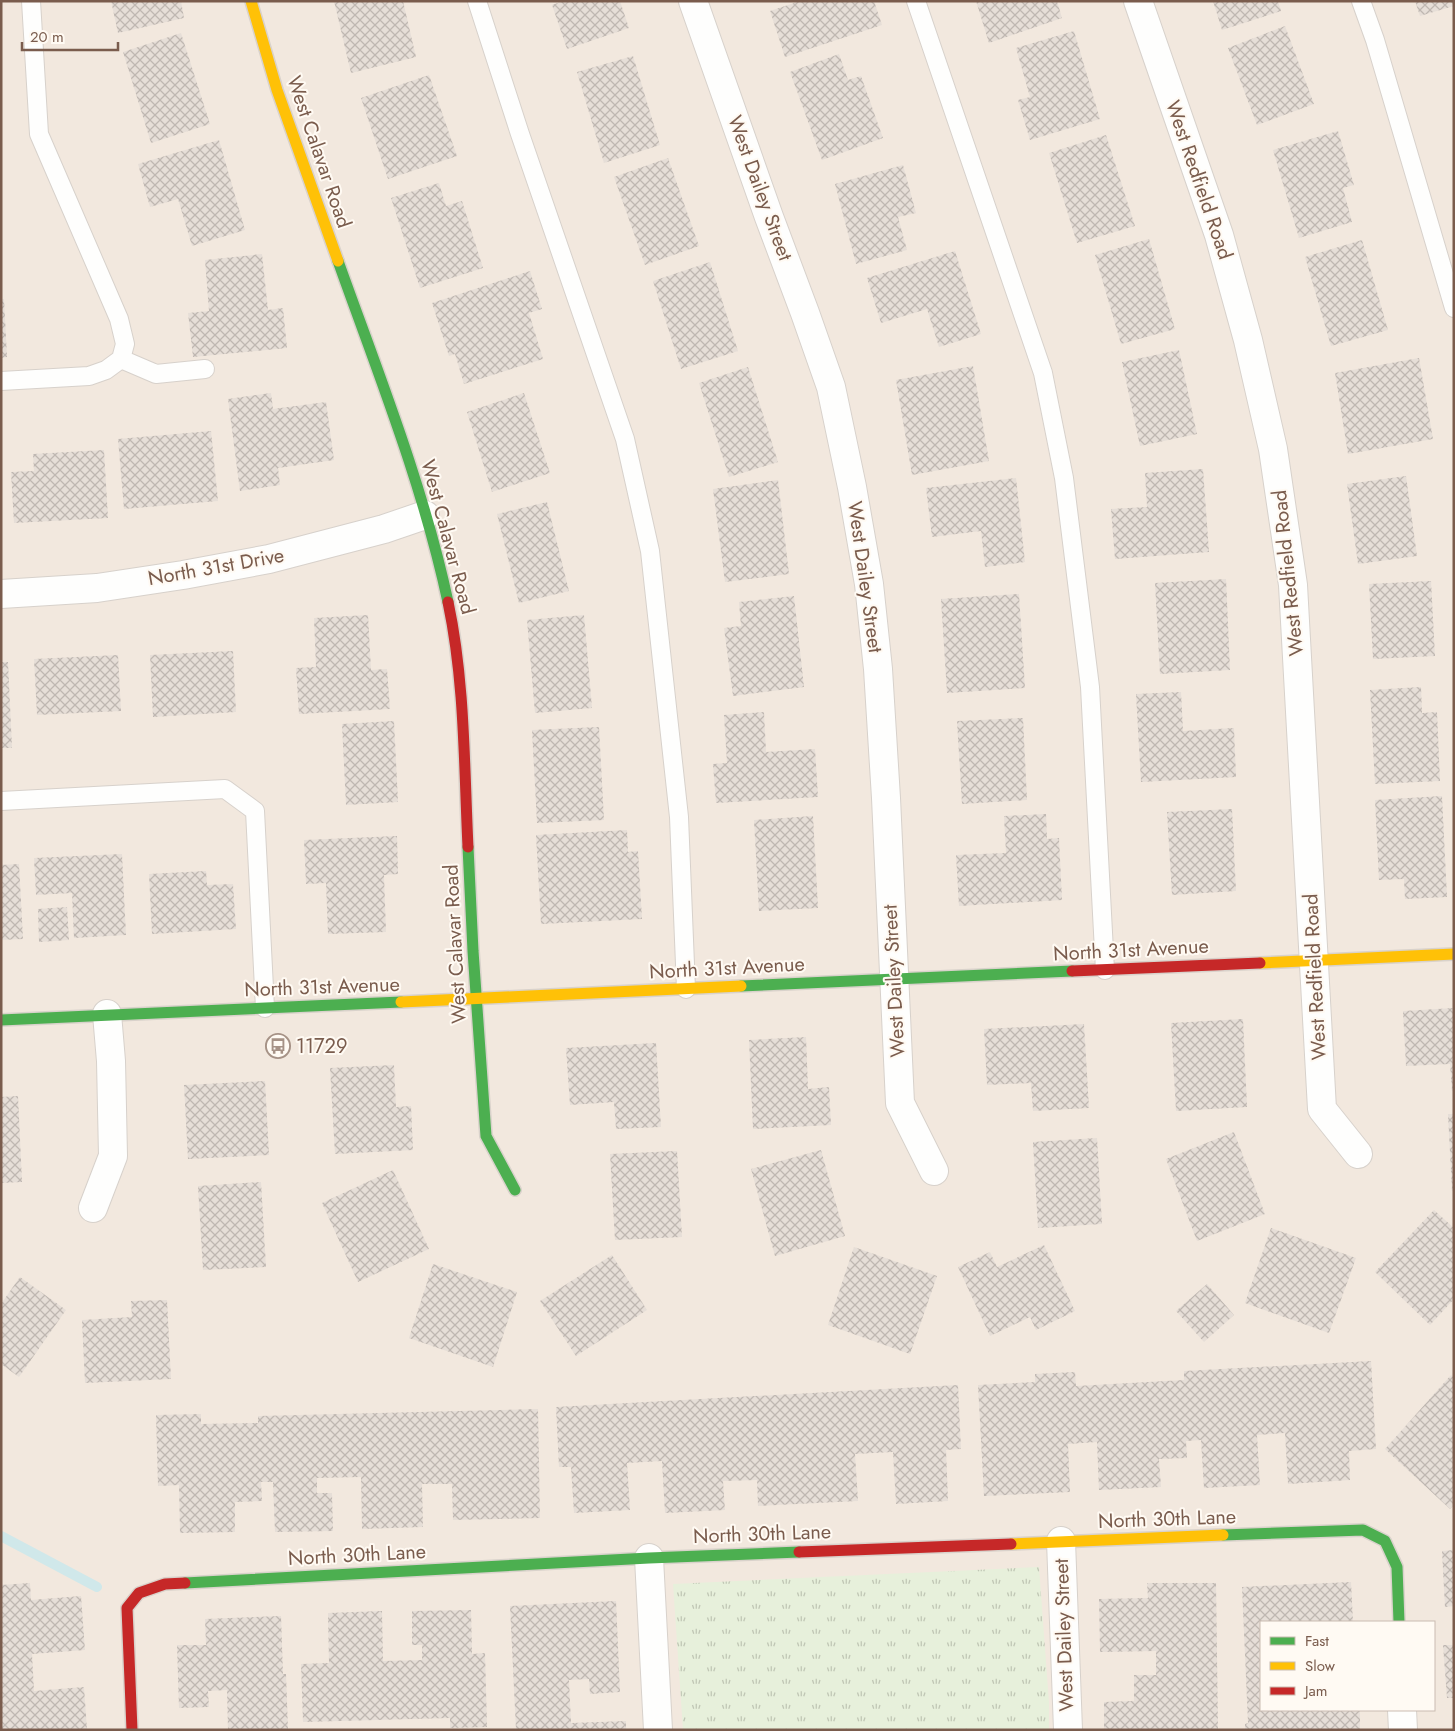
<svg xmlns="http://www.w3.org/2000/svg" width="1455" height="1731" font-family="Jost,sans-serif">
	<style>
		.residential { fill: #f2e8de; fill-rule: evenodd }
		.park { fill: url(#park-tufts) }
		.lines { fill: none; stroke-linecap: round; stroke-linejoin: round }
		.stream { stroke: #d0e8ea; stroke-width: 10 }
		.building { fill: url(#building-cross-hatch) }
		.lane-casing { stroke: #d7d1cb; stroke-width: 20 }
		.street-casing { stroke: #d7d1cb; stroke-width: 30 }
		.fast-casing { stroke: #d9d2cb; stroke-width: 14 }
		.slow-casing { stroke: #d9d2cb; stroke-width: 14 }
		.jam-casing { stroke: #d9d2cb; stroke-width: 14 }
		.lane { stroke: #fefefd; stroke-width: 18 }
		.street { stroke: #fefefd; stroke-width: 28 }
		.fast { stroke: #4caf50; stroke-width: 11 }
		.slow { stroke: #ffc107; stroke-width: 11 }
		.jam { stroke: #c62828; stroke-width: 11 }
		.labels { text-anchor: middle; dominant-baseline: central; stroke-width: 4; stroke-linejoin: round; paint-order: stroke }
		.street-label { font-size: 20px; fill: #7a5c4d; stroke: #fffaf3 }
		.poi-label { font-size: 20px; fill: #7a5c4d; stroke: #fffaf3; text-anchor: start }
	</style>
	<defs>
		<pattern id="park-tufts" width="24" height="20" patternUnits="userSpaceOnUse" patternTransform="scale(1.25)"><rect width="24" height="20" fill="#e7f0db"/><path d="M3 7l-1-3M5 7V3M7 7l1-3M15 17l-1-3M17 17v-4M19 17l1-3" fill="none" stroke="#c0c6b4"/></pattern>
		<pattern id="building-cross-hatch" width="8" height="8" patternUnits="userSpaceOnUse" patternTransform="scale(1.25)"><rect width="8" height="8" fill="#e6ded7"/><path d="M0 0l8 8M0 8l8-8" fill="none" stroke="#bfb7b1"/></pattern>
	</defs>
	<rect width="100%" height="100%" fill="#f9f5f0"/>
	<path class="residential" d="M 1,1 L 1454,1 L 1454,1730 L 1,1730 ZM 1261,1622 L 1434,1622 L 1434,1710 L 1261,1710 Z"/>
	<polygon class="park" points="1039,1567 1049,1703 1049,1730 683,1730 673,1584"/>
	<g class="lines">
		<polyline class="stream" points="1,1536 97,1587"/>
	</g>
	<g class="building">
		<polygon points="111,1 181,1 184,18 118,33"/>
		<polygon points="334,1 403,1 416,57 351,73"/>
		<polygon points="563,1 620,1 629,28 567,49 552,5"/>
		<polygon points="800,1 874,1 882,25 785,57 770,11"/>
		<polygon points="976,1 1057,1 1062,18 989,43"/>
		<polygon points="1213,1 1278,1 1281,11 1222,30"/>
		<polygon points="1415,1 1454,1 1454,6 1420,16"/>
		<polygon points="1285,26 1314,104 1257,125 1228,48"/>
		<polygon points="1074,31 1100,119 1030,140 1018,100 1030,97 1016,48"/>
		<polygon points="181,33 210,124 151,143 123,52"/>
		<polygon points="839,54 848,80 861,76 883,138 822,160 790,72"/>
		<polygon points="633,56 660,145 604,163 577,72"/>
		<polygon points="429,75 457,156 388,179 361,98"/>
		<polygon points="1338,131 1354,185 1343,188 1352,222 1299,238 1273,150"/>
		<polygon points="1106,135 1135,226 1077,243 1049,153"/>
		<polygon points="219,140 245,230 192,246 178,199 150,207 138,164"/>
		<polygon points="668,158 699,246 645,265 614,177"/>
		<polygon points="903,165 916,213 898,217 907,250 856,264 835,184"/>
		<polygon points="439,183 446,206 462,201 483,268 420,288 391,198"/>
		<polygon points="1149,239 1175,329 1121,344 1095,255"/>
		<polygon points="1362,240 1388,330 1331,346 1305,257"/>
		<polygon points="955,251 981,334 939,347 927,309 881,323 867,278"/>
		<polygon points="262,254 268,310 283,308 287,348 193,357 188,313 209,311 205,260"/>
		<polygon points="710,262 738,351 681,369 653,281"/>
		<polygon points="530,271 542,309 529,313 543,359 464,384 455,354 449,356 432,303"/>
		<polygon points="1,299 4,299 7,357 1,358"/>
		<polygon points="1179,350 1197,434 1140,446 1122,362"/>
		<polygon points="1419,358 1433,439 1348,454 1335,373"/>
		<polygon points="973,366 989,461 912,475 896,380"/>
		<polygon points="748,367 778,462 729,477 699,383"/>
		<polygon points="271,393 273,409 326,402 334,460 278,468 280,485 240,491 228,399"/>
		<polygon points="524,393 550,473 492,492 467,412"/>
		<polygon points="211,431 218,501 124,509 118,439"/>
		<polygon points="104,450 108,518 14,523 11,472 34,471 33,454"/>
		<polygon points="1203,469 1209,552 1115,559 1111,509 1147,507 1145,473"/>
		<polygon points="1406,476 1417,556 1358,564 1347,484"/>
		<polygon points="1016,478 1025,562 985,567 981,531 932,537 926,488"/>
		<polygon points="778,480 789,574 725,582 713,489"/>
		<polygon points="547,502 569,591 519,603 497,514"/>
		<polygon points="1226,579 1230,670 1160,674 1155,583"/>
		<polygon points="1431,581 1435,656 1373,659 1369,584"/>
		<polygon points="1019,594 1025,688 947,693 941,599"/>
		<polygon points="794,596 804,687 733,696 724,628 741,626 739,602"/>
		<polygon points="368,615 371,670 387,669 390,709 299,714 296,668 316,667 314,618"/>
		<polygon points="584,615 592,708 535,713 527,620"/>
		<polygon points="233,651 236,712 153,717 150,655"/>
		<polygon points="118,655 121,711 37,715 34,659"/>
		<polygon points="1,662 8,662 12,748 1,748"/>
		<polygon points="1421,687 1422,713 1437,712 1440,781 1375,784 1370,690"/>
		<polygon points="1181,692 1183,731 1234,728 1236,777 1141,782 1136,694"/>
		<polygon points="764,712 766,752 815,749 818,797 716,803 713,764 727,763 724,715"/>
		<polygon points="1023,718 1027,800 962,804 957,721"/>
		<polygon points="394,721 398,802 346,805 342,724"/>
		<polygon points="599,727 604,820 537,823 532,730"/>
		<polygon points="1442,796 1447,897 1405,899 1404,879 1379,880 1375,800"/>
		<polygon points="1232,809 1236,891 1172,895 1167,812"/>
		<polygon points="1046,814 1047,839 1059,838 1062,900 959,906 956,855 1006,853 1004,816"/>
		<polygon points="813,816 818,908 759,911 754,820"/>
		<polygon points="627,830 628,852 638,851 642,919 541,924 536,835"/>
		<polygon points="397,836 398,874 384,875 386,932 328,934 326,883 306,884 304,840"/>
		<polygon points="122,854 126,935 74,938 72,893 36,895 34,858"/>
		<polygon points="19,864 23,939 1,940 1,865"/>
		<polygon points="206,871 207,885 233,884 236,929 152,934 149,874"/>
		<polygon points="67,907 69,940 39,942 38,909"/>
		<polygon points="1454,1008 1454,1091 1452,1091 1450,1064 1406,1066 1403,1011"/>
		<polygon points="1243,1019 1247,1107 1176,1111 1171,1023"/>
		<polygon points="1084,1024 1089,1108 1033,1111 1031,1083 987,1085 984,1029"/>
		<polygon points="806,1037 808,1089 829,1087 831,1125 753,1129 749,1040"/>
		<polygon points="282,1042 282,1048 266,1049 265,1043"/>
		<polygon points="656,1043 661,1127 616,1129 614,1102 570,1105 566,1048"/>
		<polygon points="394,1065 396,1107 411,1106 413,1150 335,1154 330,1068"/>
		<polygon points="265,1081 269,1155 188,1159 184,1085"/>
		<polygon points="18,1096 22,1182 1,1183 1,1097"/>
		<polygon points="1448,1114 1454,1114 1454,1191 1452,1191"/>
		<polygon points="1234,1132 1265,1214 1197,1241 1166,1159"/>
		<polygon points="1097,1138 1102,1224 1038,1228 1033,1142"/>
		<polygon points="821,1150 845,1236 775,1256 751,1169"/>
		<polygon points="677,1151 682,1237 615,1240 610,1154"/>
		<polygon points="393,1170 429,1249 358,1282 322,1203"/>
		<polygon points="261,1182 266,1267 203,1270 198,1186"/>
		<polygon points="1434,1210 1454,1228 1454,1299 1430,1325 1375,1272"/>
		<polygon points="1271,1228 1356,1258 1329,1333 1245,1303"/>
		<polygon points="1044,1245 1075,1311 1036,1330 1030,1317 990,1336 958,1267 990,1252 997,1267"/>
		<polygon points="854,1247 937,1276 910,1354 828,1325"/>
		<polygon points="612,1255 647,1310 576,1356 540,1301"/>
		<polygon points="433,1264 517,1292 493,1367 409,1338"/>
		<polygon points="20,1277 66,1310 19,1377 1,1364 1,1304"/>
		<polygon points="1207,1284 1234,1315 1204,1342 1176,1311"/>
		<polygon points="167,1300 171,1379 85,1383 82,1320 132,1317 131,1301"/>
		<polygon points="1371,1361 1376,1449 1349,1451 1350,1480 1288,1484 1285,1433 1257,1435 1260,1485 1204,1488 1201,1440 1186,1441 1187,1458 1159,1459 1161,1487 1099,1490 1097,1442 1068,1444 1070,1492 984,1496 978,1385 1035,1382 1035,1374 1075,1372 1076,1386 1184,1380 1184,1371"/>
		<polygon points="1451,1375 1454,1378 1454,1505 1450,1509 1385,1449"/>
		<polygon points="958,1385 961,1449 946,1450 948,1501 896,1504 893,1452 855,1454 858,1501 758,1506 757,1480 723,1481 725,1510 665,1513 662,1461 627,1463 630,1510 574,1513 571,1467 559,1467 556,1407"/>
		<polygon points="538,1409 540,1518 453,1520 452,1484 422,1484 423,1527 362,1529 361,1477 317,1478 317,1493 332,1493 333,1531 275,1532 273,1482 261,1482 262,1501 235,1502 235,1532 180,1533 179,1485 158,1486 156,1415 201,1414 201,1424 258,1423 258,1416"/>
		<polygon points="1454,1550 1454,1606 1445,1607 1442,1551"/>
		<polygon points="1351,1582 1353,1622 1261,1622 1261,1710 1360,1710 1360,1730 1245,1730 1245,1724 1248,1723 1242,1587"/>
		<polygon points="30,1583 31,1600 81,1596 85,1650 32,1654 34,1691 84,1687 87,1730 1,1730 1,1585"/>
		<polygon points="1147,1583 1216,1583 1218,1730 1104,1730 1104,1702 1134,1701 1134,1675 1156,1675 1156,1651 1100,1652 1099,1599 1148,1598"/>
		<polygon points="616,1601 620,1692 590,1694 589,1679 569,1680 571,1723 626,1721 626,1730 516,1730 510,1606"/>
		<polygon points="471,1610 472,1654 485,1653 487,1727 450,1728 450,1718 303,1722 301,1664 329,1663 328,1613 382,1611 383,1661 422,1660 422,1645 412,1645 412,1611"/>
		<polygon points="281,1616 283,1674 286,1674 288,1730 228,1730 227,1690 208,1691 209,1707 179,1708 177,1645 206,1645 205,1619"/>
		<polygon points="1443,1645 1454,1645 1454,1698 1447,1698"/>
	</g>
	<g class="lines">
		<defs>
			<g id="lane">
				<polyline points="477,1 520,134 625,439 650,551 679,817 686,989"/>
				<polyline points="916,1 1043,373 1064,478 1090,687 1105,970"/>
				<polyline points="1361,1 1375,40 1454,308"/>
				<polyline points="121,359 156,374 205,369"/>
				<polyline points="1,381 89,376 106,370 121,359 125,344 119,319 39,134 31,1"/>
				<polyline points="1,801 225,789 255,811 265,1008"/>
			</g>
			<g id="street">
				<polyline points="693,1 769,217 805,313 831,387 852,487 869,584 878,669 886,798 900,1103 934,1171"/>
				<polyline points="1138,1 1219,235 1248,340 1273,449 1293,585 1322,1109 1358,1154"/>
				<polyline points="1,594 97,588 183,575 269,559 384,529 425,515"/>
				<polyline points="93,1208 113,1156 111,1061 107,1014"/>
				<polyline points="1061,1541 1068,1730"/>
				<polyline points="649,1558 658,1730"/>
				<polyline points="1402,1710 1403,1730"/>
			</g>
			<g id="fast">
				<path d="M 338,261 C 378,373 423,485 448,602"/>
				<polyline points="468,847 473,951 486,1136 515,1190"/>
				<polyline points="741,986 1072,971"/>
				<polyline points="1,1020 401,1002"/>
				<polyline points="1223,1535 1363,1530 1385,1541 1397,1567 1399,1622"/>
				<polyline points="185,1583 649,1558 799,1552"/>
			</g>
			<g id="slow">
				<polyline points="251,1 277,90 338,261"/>
				<polyline points="1260,963 1454,954"/>
				<polyline points="401,1002 741,986"/>
				<polyline points="1011,1544 1223,1535"/>
			</g>
			<g id="jam">
				<path d="M 448,602 C 465,682 464,765 468,847"/>
				<polyline points="1072,971 1260,963"/>
				<polyline points="799,1552 1011,1544"/>
				<polyline points="132,1730 127,1608 139,1593 165,1584 185,1583"/>
			</g>
		</defs>
		<use href="#lane" class="lane-casing"/>
		<use href="#street" class="street-casing"/>
		<use href="#fast" class="fast-casing"/>
		<use href="#slow" class="slow-casing"/>
		<use href="#jam" class="jam-casing"/>
		<use href="#lane" class="lane"/>
		<use href="#street" class="street"/>
		<use href="#fast" class="fast"/>
		<use href="#slow" class="slow"/>
		<use href="#jam" class="jam"/>
	</g>
	<defs>
		<symbol id="bus-ring" viewBox="-11 -11 22 22"><circle r="9.5" fill="#fffaf3" stroke="#a69286" stroke-width="1.5"/><path d="M-5-6H5V4H4V6H2V4H-2V6H-4V4H-5ZM-3.5-4V0h7V-4ZM-3.5 1.2v1.5H-2V1.2ZM2 1.2v1.5H3.5V1.2Z" fill="#a69286"/></symbol>
	</defs>
	<g fill-rule="evenodd">
		<use href="#bus-ring" x="264" y="1032" width="28" height="28"/>
	</g>
	<g class="labels">
		<g class="street-label">
			<text transform="translate(319 152) rotate(71)">West Calavar Road</text>
			<text transform="translate(1199 180) rotate(71)">West Redfield Road</text>
			<text transform="translate(760 188) rotate(70)">West Dailey Street</text>
			<text transform="translate(448 537) rotate(75)">West Calavar Road</text>
			<text transform="translate(216 567) rotate(-10)">North 31st Drive</text>
			<text transform="translate(1288 573) rotate(-96)">West Redfield Road</text>
			<text transform="translate(865 577) rotate(82)">West Dailey Street</text>
			<text transform="translate(455 944) rotate(-93)">West Calavar Road</text>
			<text transform="translate(1131 950) rotate(-3)">North 31st Avenue</text>
			<text transform="translate(727 968) rotate(-3)">North 31st Avenue</text>
			<text transform="translate(1315 977) rotate(-93)">West Redfield Road</text>
			<text transform="translate(894 981) rotate(-93)">West Dailey Street</text>
			<text transform="translate(322 987) rotate(-2)">North 31st Avenue</text>
			<text transform="translate(1167 1519) rotate(-2)">North 30th Lane</text>
			<text transform="translate(762 1534) rotate(-2)">North 30th Lane</text>
			<text transform="translate(357 1555) rotate(-3)">North 30th Lane</text>
			<text transform="translate(1064 1635) rotate(-92)">West Dailey Street</text>
		</g>
		<g class="poi-label">
			<text x="296" y="1046">11729</text>
		</g>
	</g>
	<rect width="1455" height="1731" fill="none" stroke="#7a5c4d" stroke-width="5"/>
	<rect x="1260" y="1621" width="175" height="90" fill="#fffaf3" stroke="#cabbb1"/>
	<rect x="1270" y="1637" width="25" height="8" fill="#4caf50" stroke="#cabbb1"/>
	<text x="1305" y="1646" font-size="15" fill="#7a5c4d">Fast</text>
	<rect x="1270" y="1662" width="25" height="8" fill="#ffc107" stroke="#cabbb1"/>
	<text x="1305" y="1671" font-size="15" fill="#7a5c4d">Slow</text>
	<rect x="1270" y="1687" width="25" height="8" fill="#c62828" stroke="#cabbb1"/>
	<text x="1305" y="1696" font-size="15" fill="#7a5c4d">Jam</text>
	<path d="M22 42v8h96v-8" fill="none" stroke="#7a5c4d" stroke-width="2.5"/>
	<text x="30" y="42" font-size="15" fill="#7a5c4d" stroke="#fffaf3" stroke-width="4" paint-order="stroke">20 m</text>
</svg>
